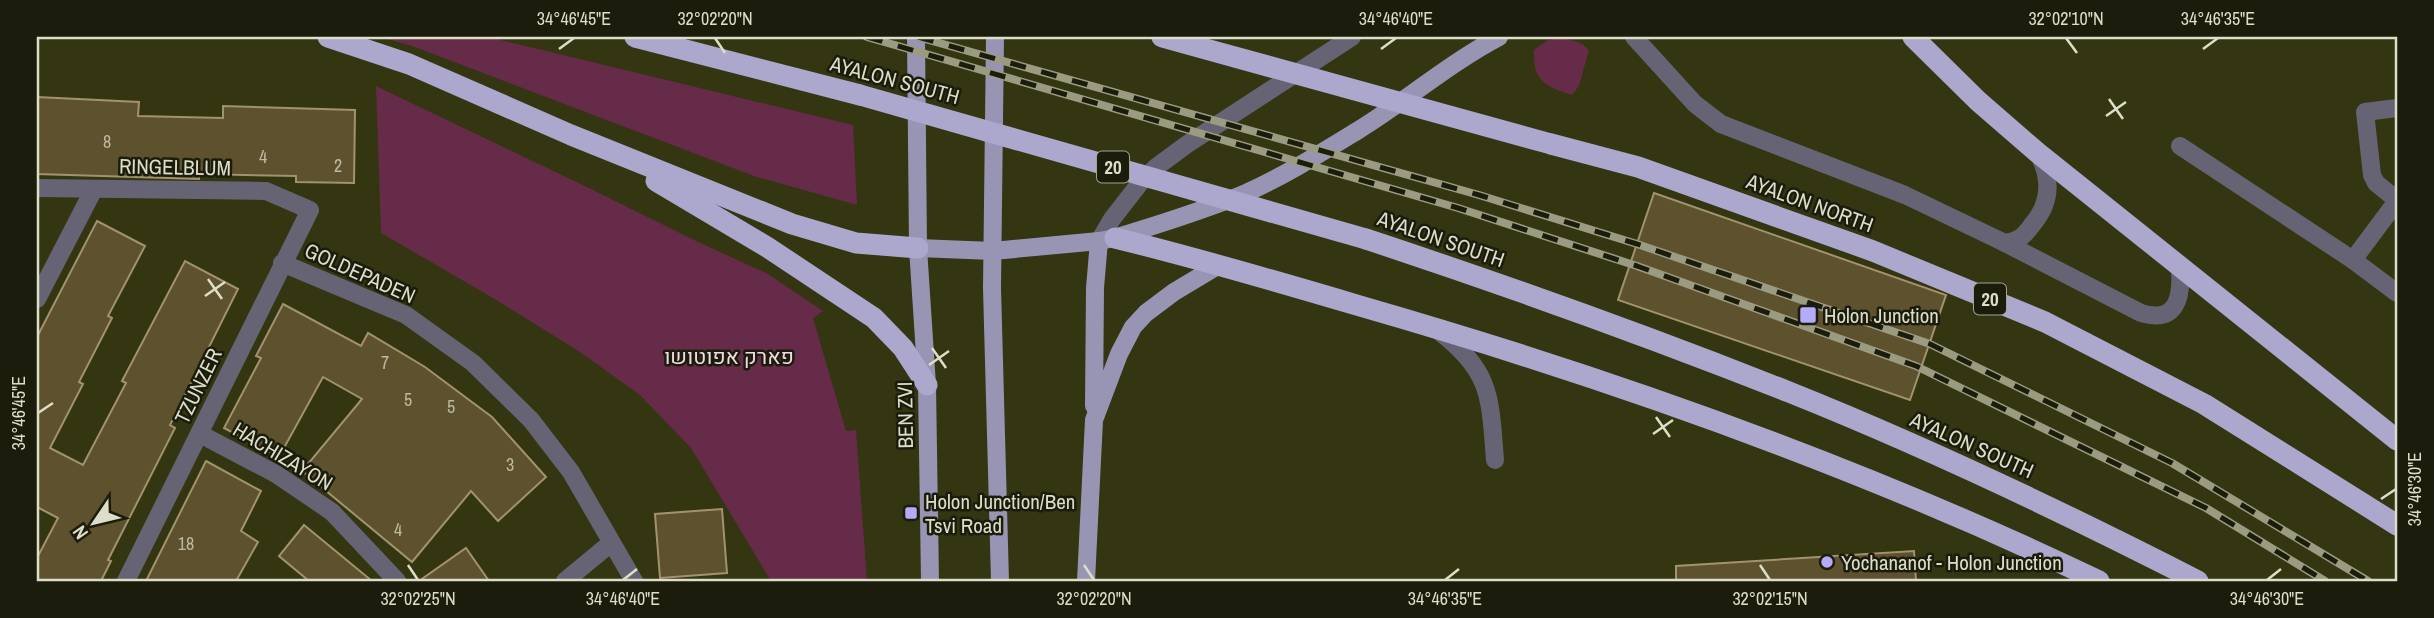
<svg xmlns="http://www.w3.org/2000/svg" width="2434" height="618" font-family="'Archivo Narrow',Heebo,sans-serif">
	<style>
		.green { fill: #662b49 }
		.building { fill: #5e512d; stroke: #a1936d; stroke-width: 2 }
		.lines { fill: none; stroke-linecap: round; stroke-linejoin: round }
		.minor { stroke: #666474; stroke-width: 18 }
		.major { stroke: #9894b4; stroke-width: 18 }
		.highway { stroke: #aba7cd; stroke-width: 21 }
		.rail-casing { stroke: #9a9b80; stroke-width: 8 }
		.rail { stroke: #1b1c0c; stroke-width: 5; stroke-dasharray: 16; stroke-linecap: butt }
		.highway-bridge { stroke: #aba7cd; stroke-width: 21 }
		.ticks { fill: none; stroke: #dcdec9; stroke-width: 2.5 }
		.poi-dot { fill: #b6abf8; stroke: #1b1c0c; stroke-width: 2.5 }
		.labels { text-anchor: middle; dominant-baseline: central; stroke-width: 5; stroke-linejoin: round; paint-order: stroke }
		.number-label { font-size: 18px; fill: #bcbba2 }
		.shield { fill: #1b1c0c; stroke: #a2a490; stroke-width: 2 }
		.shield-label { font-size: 19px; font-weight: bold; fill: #dcdec9 }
		.street-label { font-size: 21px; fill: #dcdec9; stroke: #1b1c0c }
		.poi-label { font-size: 21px; fill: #dcdec9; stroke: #1b1c0c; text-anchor: start }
		.park-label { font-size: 21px; fill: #f1dae4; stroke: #1b1c0c }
		.neatline { fill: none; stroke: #dcdec9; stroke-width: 2.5 }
		.ticks-label { font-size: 18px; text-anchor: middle; fill: #dcdec9 }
	</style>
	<rect width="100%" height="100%" fill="#343511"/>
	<g class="green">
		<polygon points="381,37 488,37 853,125 857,205 754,176 412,46"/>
		<path d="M 1560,38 C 1571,40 1581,41 1589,50 L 1579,86 L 1572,95 C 1544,86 1533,81 1534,50 L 1548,40 Z"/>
		<polygon points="376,86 591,189 696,241 768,274 823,311 813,318 846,431 856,430 867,581 771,581 691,448 640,395 580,352 493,298 381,233"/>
	</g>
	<g class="building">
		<polygon points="37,97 139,102 138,116 223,118 223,106 355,110 354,183 296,182 296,176 199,174 199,179 37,174"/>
		<polygon points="1654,193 1946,295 1910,400 1618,300"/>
		<polygon points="97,221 145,246 108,316 112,318 79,382 83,384 50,448 83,465 126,383 122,381 185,261 238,289 170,425 175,428 108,560 111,561 101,581 37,581 37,558 58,518 37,507 37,337"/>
		<polygon points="283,304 361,346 368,333 425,367 492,417 546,477 498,521 471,491 412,562 302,471 362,399 323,377 279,457 224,428 261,358 256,356"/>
		<polygon points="206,461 261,491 241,531 258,542 236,581 146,581"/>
		<polygon points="722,509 727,573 660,578 655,514"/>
		<polygon points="304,525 372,581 309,581 279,556"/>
		<polygon points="466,548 489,581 419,581"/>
		<polygon points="1914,551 1916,581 1676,581 1676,566"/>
	</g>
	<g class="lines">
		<g class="minor">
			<path d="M 1634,37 L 1695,104 L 1721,124 L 1905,195 L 2005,243 L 2141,313 C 2177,324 2182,297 2180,269"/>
			<polyline points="2397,108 2365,112 2372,175 2376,183 2397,200"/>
			<polyline points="2180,146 2353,260 2397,293"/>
			<polyline points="37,188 266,191 310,210 126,581"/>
			<polyline points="1099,241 1112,219 1140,183 1155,168 1186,145 1352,37"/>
			<path d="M 2005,243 C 2019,241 2024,236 2032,225 C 2051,203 2052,179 2038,153"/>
			<polyline points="2353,260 2397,201"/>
			<polyline points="282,263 406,315 473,363 531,420 571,472 634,581"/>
			<polyline points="37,299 94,189"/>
			<path d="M 1440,332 C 1492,372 1490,398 1495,460"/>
			<polyline points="200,434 276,474 332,512 397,581"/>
			<polyline points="565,581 611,543"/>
		</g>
		<g class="major">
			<polyline points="916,37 918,248 927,385 930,581"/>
			<polyline points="995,37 992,288 1000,581"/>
			<path d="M 918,248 L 993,251 L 1099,241 L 1115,238 C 1159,224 1203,211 1246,193 C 1284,176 1321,153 1357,131 C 1406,101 1448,64 1499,37"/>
			<polyline points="1094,406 1095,288 1099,241"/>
			<polyline points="1086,581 1094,420 1119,354 1133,327 1146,313 1174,292 1219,265"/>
		</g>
		<g class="highway">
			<polyline points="328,37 409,64 571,135 792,224 856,243 918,248"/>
			<polyline points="635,37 860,95"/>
			<polyline points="1913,37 1978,101 2038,153 2397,440"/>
			<polyline points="1551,144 1638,167 1873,251 2045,322 2204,404 2397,525"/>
			<polyline points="656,181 767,247 874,318 903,348 927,385"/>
			<path d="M 1115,238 C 1197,258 1279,282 1360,306 C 1614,379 1861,467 2099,581"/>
			<path d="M 1366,239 C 1508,286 1650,337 1789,392 C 1929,448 2065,513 2198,581"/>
		</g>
		<defs>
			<g id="rail">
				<polyline points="867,37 1458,208 1637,266 1916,366 2206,508 2325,581"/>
				<polyline points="918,37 1479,195 1637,244 1930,344 2172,463 2368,581"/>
			</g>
		</defs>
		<use href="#rail" class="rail-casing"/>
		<use href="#rail" class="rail"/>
		<g class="highway-bridge">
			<polyline points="1162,37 1551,144"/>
			<polyline points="860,95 1366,239"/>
		</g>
	</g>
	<path class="ticks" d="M 715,38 L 725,53M 2066,38 L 2077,53M 559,49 L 574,38M 1381,49 L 1396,38M 2203,49 L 2218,38M 2109,99 L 2123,119M 2106,116 L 2126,102M 208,279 L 222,299M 205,296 L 225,282M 932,348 L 946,368M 929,365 L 949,351M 38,413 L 53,403M 1656,417 L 1670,437M 1653,434 L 1673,420M 2381,499 L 2396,489M 408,565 L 418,580M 1084,565 L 1094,580M 1760,565 L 1770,580M 623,580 L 637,569M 1445,580 L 1459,569M 2267,580 L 2281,569"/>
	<g class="poi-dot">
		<rect x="1799" y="306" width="18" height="18" rx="3.5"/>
		<rect x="904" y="506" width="14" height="14" rx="3.5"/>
		<circle cx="1827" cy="562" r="7"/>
	</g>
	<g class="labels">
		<g class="number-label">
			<text x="107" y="141">8</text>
			<text x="263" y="156">4</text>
			<text x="338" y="165">2</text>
			<text x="385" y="362">7</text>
			<text x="408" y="399">5</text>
			<text x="451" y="406">5</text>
			<text x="510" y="464">3</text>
			<text x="398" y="529">4</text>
			<text x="186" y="543">18</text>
		</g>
		<g class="shield">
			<rect x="1097" y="151.5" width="32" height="31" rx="5"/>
			<rect x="1974" y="283.5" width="32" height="31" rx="5"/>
		</g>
		<g class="shield-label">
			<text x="1113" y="167">20</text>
			<text x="1990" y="299">20</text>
		</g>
		<g class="street-label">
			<text transform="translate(895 80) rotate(15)">AYALON SOUTH</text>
			<text transform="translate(175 167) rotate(1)">RINGELBLUM</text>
			<text transform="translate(1810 203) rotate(20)">AYALON NORTH</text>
			<text transform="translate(1441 239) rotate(19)">AYALON SOUTH</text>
			<text transform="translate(360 273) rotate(24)">GOLDEPADEN</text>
			<text transform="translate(198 386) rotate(-64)">TZUNZER</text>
			<text transform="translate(905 415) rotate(-91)">BEN ZVI</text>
			<text transform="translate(1972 445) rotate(24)">AYALON SOUTH</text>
			<text transform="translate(283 456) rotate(31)">HACHIZAYON</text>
		</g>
		<g class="poi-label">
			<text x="1824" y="315">Holon Junction</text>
			<text x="925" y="501">Holon Junction/Ben<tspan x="925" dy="24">Tsvi Road</tspan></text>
			<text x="1841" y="562">Yochananof - Holon Junction</text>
		</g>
		<g class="park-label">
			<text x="729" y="356">פארק אפוטושו</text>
		</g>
	</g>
	<rect width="2434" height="618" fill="none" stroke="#1b1c0c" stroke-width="77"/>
	<g transform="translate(94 523) rotate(235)" stroke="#1b1c0c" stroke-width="5" paint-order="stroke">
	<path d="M0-5L12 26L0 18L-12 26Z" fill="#dcdec9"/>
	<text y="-10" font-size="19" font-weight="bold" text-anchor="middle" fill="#dcdec9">N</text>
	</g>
	<rect x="38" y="38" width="2358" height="542" class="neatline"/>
	<g class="ticks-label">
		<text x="574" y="25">34°46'45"E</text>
		<text x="715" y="25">32°02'20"N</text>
		<text x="1396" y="25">34°46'40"E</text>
		<text x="2066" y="25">32°02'10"N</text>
		<text x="2218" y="25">34°46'35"E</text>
		<text transform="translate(19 413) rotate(-90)" y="6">34°46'45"E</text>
		<text transform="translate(2415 489) rotate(-90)" y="6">34°46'30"E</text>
		<text x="418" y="605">32°02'25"N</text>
		<text x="623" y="605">34°46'40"E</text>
		<text x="1094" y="605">32°02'20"N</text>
		<text x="1445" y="605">34°46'35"E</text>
		<text x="1770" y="605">32°02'15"N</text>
		<text x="2267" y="605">34°46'30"E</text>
	</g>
</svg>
